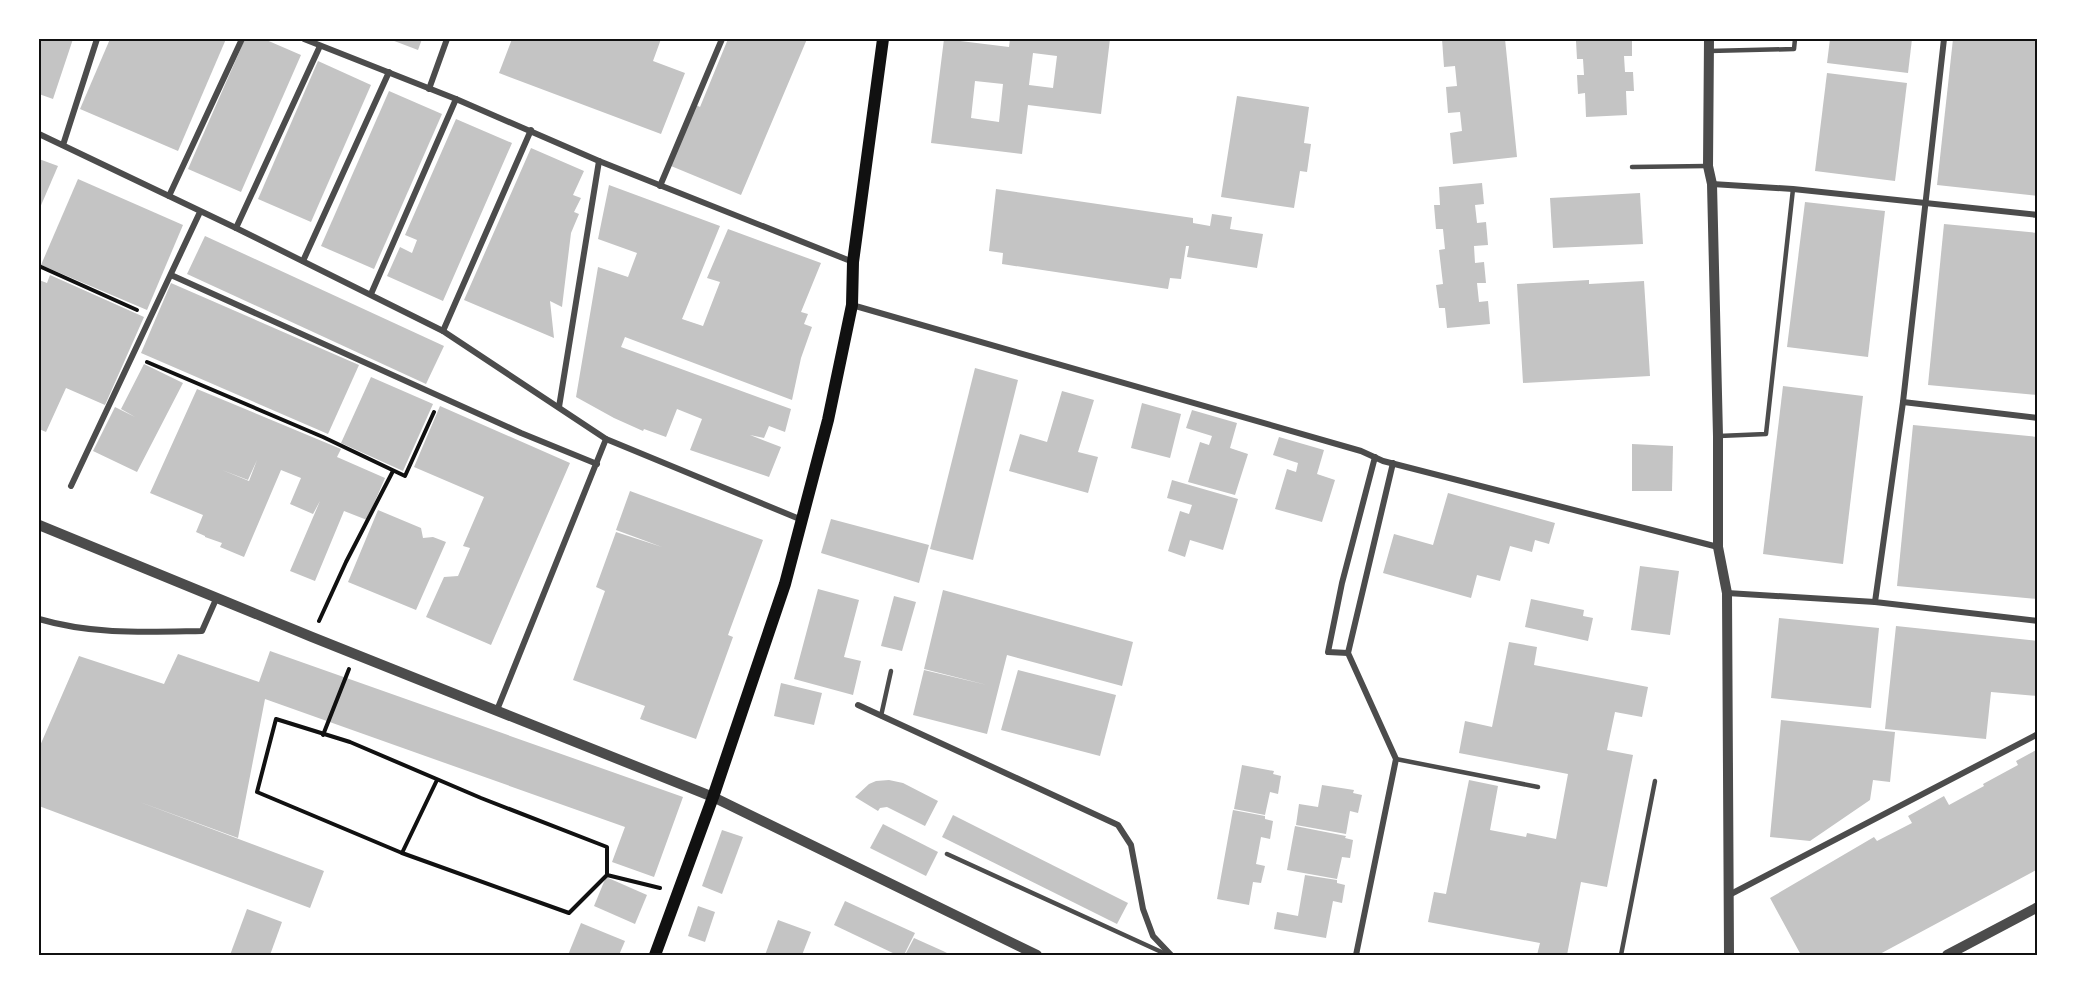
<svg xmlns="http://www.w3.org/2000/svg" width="2077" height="994" font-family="'Asap Condensed',sans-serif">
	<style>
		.building { fill: #c4c4c4; fill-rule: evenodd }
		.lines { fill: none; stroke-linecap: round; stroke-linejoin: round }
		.path { stroke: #111; stroke-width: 4 }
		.service { stroke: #4c4c4c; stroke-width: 4.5 }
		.minor { stroke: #4c4c4c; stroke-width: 6 }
		.tertiary { stroke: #4c4c4c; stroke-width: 10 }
		.secondary { stroke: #111; stroke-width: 12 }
		.neatline { fill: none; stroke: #111; stroke-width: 2 }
	</style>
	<rect width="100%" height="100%" fill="#fff"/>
	<g class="building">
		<polygon points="39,39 73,39 53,99 39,94"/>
		<polygon points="110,39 226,39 178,151 80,109"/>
		<polygon points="245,39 264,39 301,55 241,192 188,169"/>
		<polygon points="389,39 422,39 418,50"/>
		<polygon points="512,39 661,39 653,61 685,73 661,134 499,73"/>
		<polygon points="728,39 807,39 741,195 671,166 696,105 700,107"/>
		<path d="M 944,39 L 1009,47 L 1010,39 L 1110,39 L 1101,114 L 1028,105 L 1022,154 L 931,143 ZM 1033,53 L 1057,56 L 1053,88 L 1029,85 ZM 975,81 L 1003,84 L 999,122 L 971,118 Z"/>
		<polygon points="1442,39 1505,39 1517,157 1453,164 1450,133 1462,131 1460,112 1448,113 1446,87 1457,86 1455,66 1444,67"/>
		<polygon points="1582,39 1632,39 1632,56 1624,56 1625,72 1633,72 1634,91 1626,91 1627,115 1586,117 1585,93 1578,94 1577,75 1584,75 1583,59 1577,59 1576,41 1582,41"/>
		<polygon points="1830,39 1912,39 1908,73 1827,63"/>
		<polygon points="1953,39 2038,39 2038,196 1937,185"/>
		<polygon points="318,61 371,85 311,222 258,199"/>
		<polygon points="1827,73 1907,83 1895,181 1815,171"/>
		<polygon points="389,91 442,114 374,269 321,246"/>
		<polygon points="1237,96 1309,107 1304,143 1311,144 1307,172 1300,171 1294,208 1221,197"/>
		<polygon points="456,119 512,143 443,301 387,276 400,247 412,253 417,240 405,235"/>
		<polygon points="531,148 584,171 573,195 581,198 574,212 579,214 571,233 562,307 550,301 554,338 464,300"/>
		<polygon points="39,159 58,166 39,210"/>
		<polygon points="78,179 183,225 147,310 41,265"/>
		<polygon points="1482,183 1484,204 1475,205 1477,223 1486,222 1488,245 1474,246 1475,263 1484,262 1486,283 1477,283 1479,302 1488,301 1490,324 1447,328 1445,308 1439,308 1436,285 1443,284 1439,250 1445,249 1443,229 1436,229 1434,205 1440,205 1439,187"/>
		<polygon points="609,185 720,226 682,319 703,326 720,282 707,278 728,229 821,263 801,312 808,314 804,324 812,327 801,358 792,400 625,337 621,347 791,409 785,432 769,426 764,438 750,435 781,447 769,477 690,450 702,419 677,409 666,437 644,429 643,431 614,418 576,397 598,267 628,277 637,253 598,239"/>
		<polygon points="996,189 1193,218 1193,223 1210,226 1212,214 1232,217 1230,229 1263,234 1257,268 1187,257 1189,246 1186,246 1181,279 1170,278 1168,289 1002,264 1003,253 989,251"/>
		<polygon points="1640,193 1643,244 1553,248 1550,198"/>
		<polygon points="1805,202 1885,211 1868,357 1787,347"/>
		<polygon points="1944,224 2038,233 2038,395 1928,385"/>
		<polygon points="205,236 444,346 426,384 187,274"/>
		<polygon points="50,275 144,317 105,405 66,388 46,432 39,429 39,371 41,367 39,366 39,280 47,283"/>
		<polygon points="1589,280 1589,284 1644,281 1650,376 1523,383 1517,284"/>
		<polygon points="171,283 359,365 328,434 141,353"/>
		<polygon points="144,364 183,383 137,472 93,451 115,407 135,417 121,409"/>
		<polygon points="975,368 1018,380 973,560 930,549"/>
		<polygon points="371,377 433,404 403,471 341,443"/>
		<polygon points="1783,386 1863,396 1843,564 1763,554"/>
		<path d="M 197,389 L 341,449 L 337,457 L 385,478 L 367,520 L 344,511 L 315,581 L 290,571 L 320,501 L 313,514 L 290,504 L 301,478 L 281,470 L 244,557 L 220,547 L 222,543 L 205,537 L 205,536 L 196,532 L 203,515 L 150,493 ZM 257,460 L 249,481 L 222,470 L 248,480 Z"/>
		<polygon points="1062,391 1094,400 1078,452 1098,457 1088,493 1009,471 1020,434 1047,442"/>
		<polygon points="1142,403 1181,414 1170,458 1131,448"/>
		<polygon points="440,406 570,463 491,645 426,617 444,577 458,576 470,548 463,546 484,497 414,467"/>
		<polygon points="1192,410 1237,423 1230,448 1248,454 1235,495 1188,482 1200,442 1209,445 1212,436 1186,428"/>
		<polygon points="1913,425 2038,437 2038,599 1897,586"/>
		<polygon points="1279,437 1324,450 1317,474 1335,480 1322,522 1275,509 1287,469 1296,472 1298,463 1273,455"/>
		<polygon points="1632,444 1673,446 1672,491 1632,491"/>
		<polygon points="1172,480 1238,499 1223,550 1190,540 1185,557 1168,551 1180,511 1189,514 1192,505 1167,498"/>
		<polygon points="630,491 763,540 728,635 733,637 696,739 640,719 645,706 573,680 605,591 596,587 616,532 662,547 616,530"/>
		<polygon points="1448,493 1555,523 1549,544 1535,540 1532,552 1510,546 1500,581 1477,575 1471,598 1383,573 1394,534 1433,545"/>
		<polygon points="378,510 421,528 423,538 433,537 446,542 416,610 348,582"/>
		<polygon points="831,519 929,545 919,583 821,553"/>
		<polygon points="1640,566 1679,571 1670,635 1631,630"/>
		<polygon points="818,589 859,600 844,657 861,661 853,695 794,679"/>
		<polygon points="943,590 1133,642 1122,686 1007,655 987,734 913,715 924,670 987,685 924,669"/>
		<polygon points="894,596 916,602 902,651 881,646"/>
		<polygon points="1531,599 1584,610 1583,616 1593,618 1588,641 1525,627"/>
		<polygon points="1779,618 1879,628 1871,708 1771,698"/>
		<polygon points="1896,626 2038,641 2038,696 1991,692 1986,739 1885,729"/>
		<polygon points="1509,642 1537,647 1534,665 1648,687 1642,717 1615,712 1607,750 1633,755 1607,887 1581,882 1567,955 1537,955 1540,943 1428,922 1434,892 1446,894 1469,780 1498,786 1490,830 1526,837 1527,833 1556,839 1568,774 1459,753 1465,721 1492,727"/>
		<polygon points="270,651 683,797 654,877 612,862 625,827 265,699 238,838 137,801 324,871 310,908 39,806 39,748 79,656 164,684 178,654 259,682"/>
		<polygon points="1018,670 1116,695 1100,756 1001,730"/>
		<polygon points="781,683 822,693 814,725 774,716"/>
		<polygon points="1781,720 1895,732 1890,782 1873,780 1870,800 1810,841 1770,837"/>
		<polygon points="2038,749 2038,869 1878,955 1801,955 1770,898 1874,837 1877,841 1912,823 1908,816 1944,796 1949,805 1984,786 1983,784 2018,765 2016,761"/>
		<polygon points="1242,765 1274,771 1273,774 1281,776 1278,794 1270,792 1265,815 1234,809"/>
		<polygon points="889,780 903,783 938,801 925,826 887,807 880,808 878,811 855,797 869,784 876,781"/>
		<polygon points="1322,785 1354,790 1353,793 1362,795 1358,813 1350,811 1346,834 1296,825 1299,804 1318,807"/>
		<polygon points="1233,810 1265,816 1265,819 1273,821 1270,839 1261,837 1256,864 1265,866 1261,883 1253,882 1249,905 1217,899"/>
		<polygon points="953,815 1128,903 1117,924 942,837"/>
		<polygon points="883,824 938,852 926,876 870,848"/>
		<polygon points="1295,826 1346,836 1345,838 1353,840 1350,858 1342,857 1337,879 1287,870"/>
		<polygon points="722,830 743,837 722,894 702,886"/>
		<polygon points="1305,875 1337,880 1337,883 1345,885 1342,903 1333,901 1326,938 1274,929 1277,912 1298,916"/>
		<polygon points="606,877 647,895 635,924 594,906"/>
		<polygon points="845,901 915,933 904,955 897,955 834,925"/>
		<polygon points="698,906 715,912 705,942 688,936"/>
		<polygon points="247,909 282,922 270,955 230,955"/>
		<polygon points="778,920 811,932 802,955 765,955"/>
		<polygon points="581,923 625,941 619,955 568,955"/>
		<polygon points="914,938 943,951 951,955 905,955"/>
	</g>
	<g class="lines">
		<g class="path">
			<polyline points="39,266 137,310"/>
			<polyline points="147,362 323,437 405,476 434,412"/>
			<polyline points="319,621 346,562 393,471"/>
			<polyline points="323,735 349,669"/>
			<polyline points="402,853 437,780"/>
			<polyline points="607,875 607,847 481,798 350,742 276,719 257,792 402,853 569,913 607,875 660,888"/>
		</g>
		<g class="service">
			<polyline points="1709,51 1794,49 1795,39"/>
			<polyline points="1632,167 1707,166"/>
			<polyline points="1719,436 1766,434 1793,189"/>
			<polyline points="881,716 891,671"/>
			<polyline points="1396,759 1538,787"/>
			<polyline points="947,854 1168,955"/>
			<polyline points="1621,955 1655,781"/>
		</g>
		<g class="minor">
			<polyline points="304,39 456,99 599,161 853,262"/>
			<polyline points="1944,39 1903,402 1875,602 2038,621"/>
			<polyline points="429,89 447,39"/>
			<polyline points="39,134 236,228 443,331 606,439 802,520"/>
			<polyline points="63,145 97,39"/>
			<polyline points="1712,184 1793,189 2038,215"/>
			<polyline points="660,186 722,39"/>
			<polyline points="169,196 242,39"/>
			<polyline points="236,228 320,46"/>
			<polyline points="303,261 389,72"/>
			<polyline points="171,275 521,433 597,464"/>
			<polyline points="371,294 456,99"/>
			<polyline points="852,305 1361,451 1383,461 1718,547"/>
			<polyline points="443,331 531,130"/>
			<polyline points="1903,402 2038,418"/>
			<polyline points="559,407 599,161"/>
			<polyline points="71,486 200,212"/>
			<polyline points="1727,593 1875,602"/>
			<path d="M 39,619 C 93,635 147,632 202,631 L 217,597"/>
			<polyline points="1348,653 1328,652 1342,583 1375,457"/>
			<polyline points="858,705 1118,825 1131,845 1143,909 1153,936 1171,955"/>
			<polyline points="497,710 606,439"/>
			<polyline points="1729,895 2038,734"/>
			<polyline points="1356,955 1396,759 1348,653 1393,463"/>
		</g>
		<g class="tertiary">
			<polyline points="1709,39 1708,166 1712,184 1718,436 1718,547 1727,593 1729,955"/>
			<polyline points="39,525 312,637 713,797 1037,955"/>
			<polyline points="1947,955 2038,907"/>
		</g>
		<polyline class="secondary" points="655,955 713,797 785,584 828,420 852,305 853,262 883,39"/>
	</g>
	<rect width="2077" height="994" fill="none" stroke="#ffffff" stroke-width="81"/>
	<rect x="40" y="40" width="1996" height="914" class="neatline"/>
</svg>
